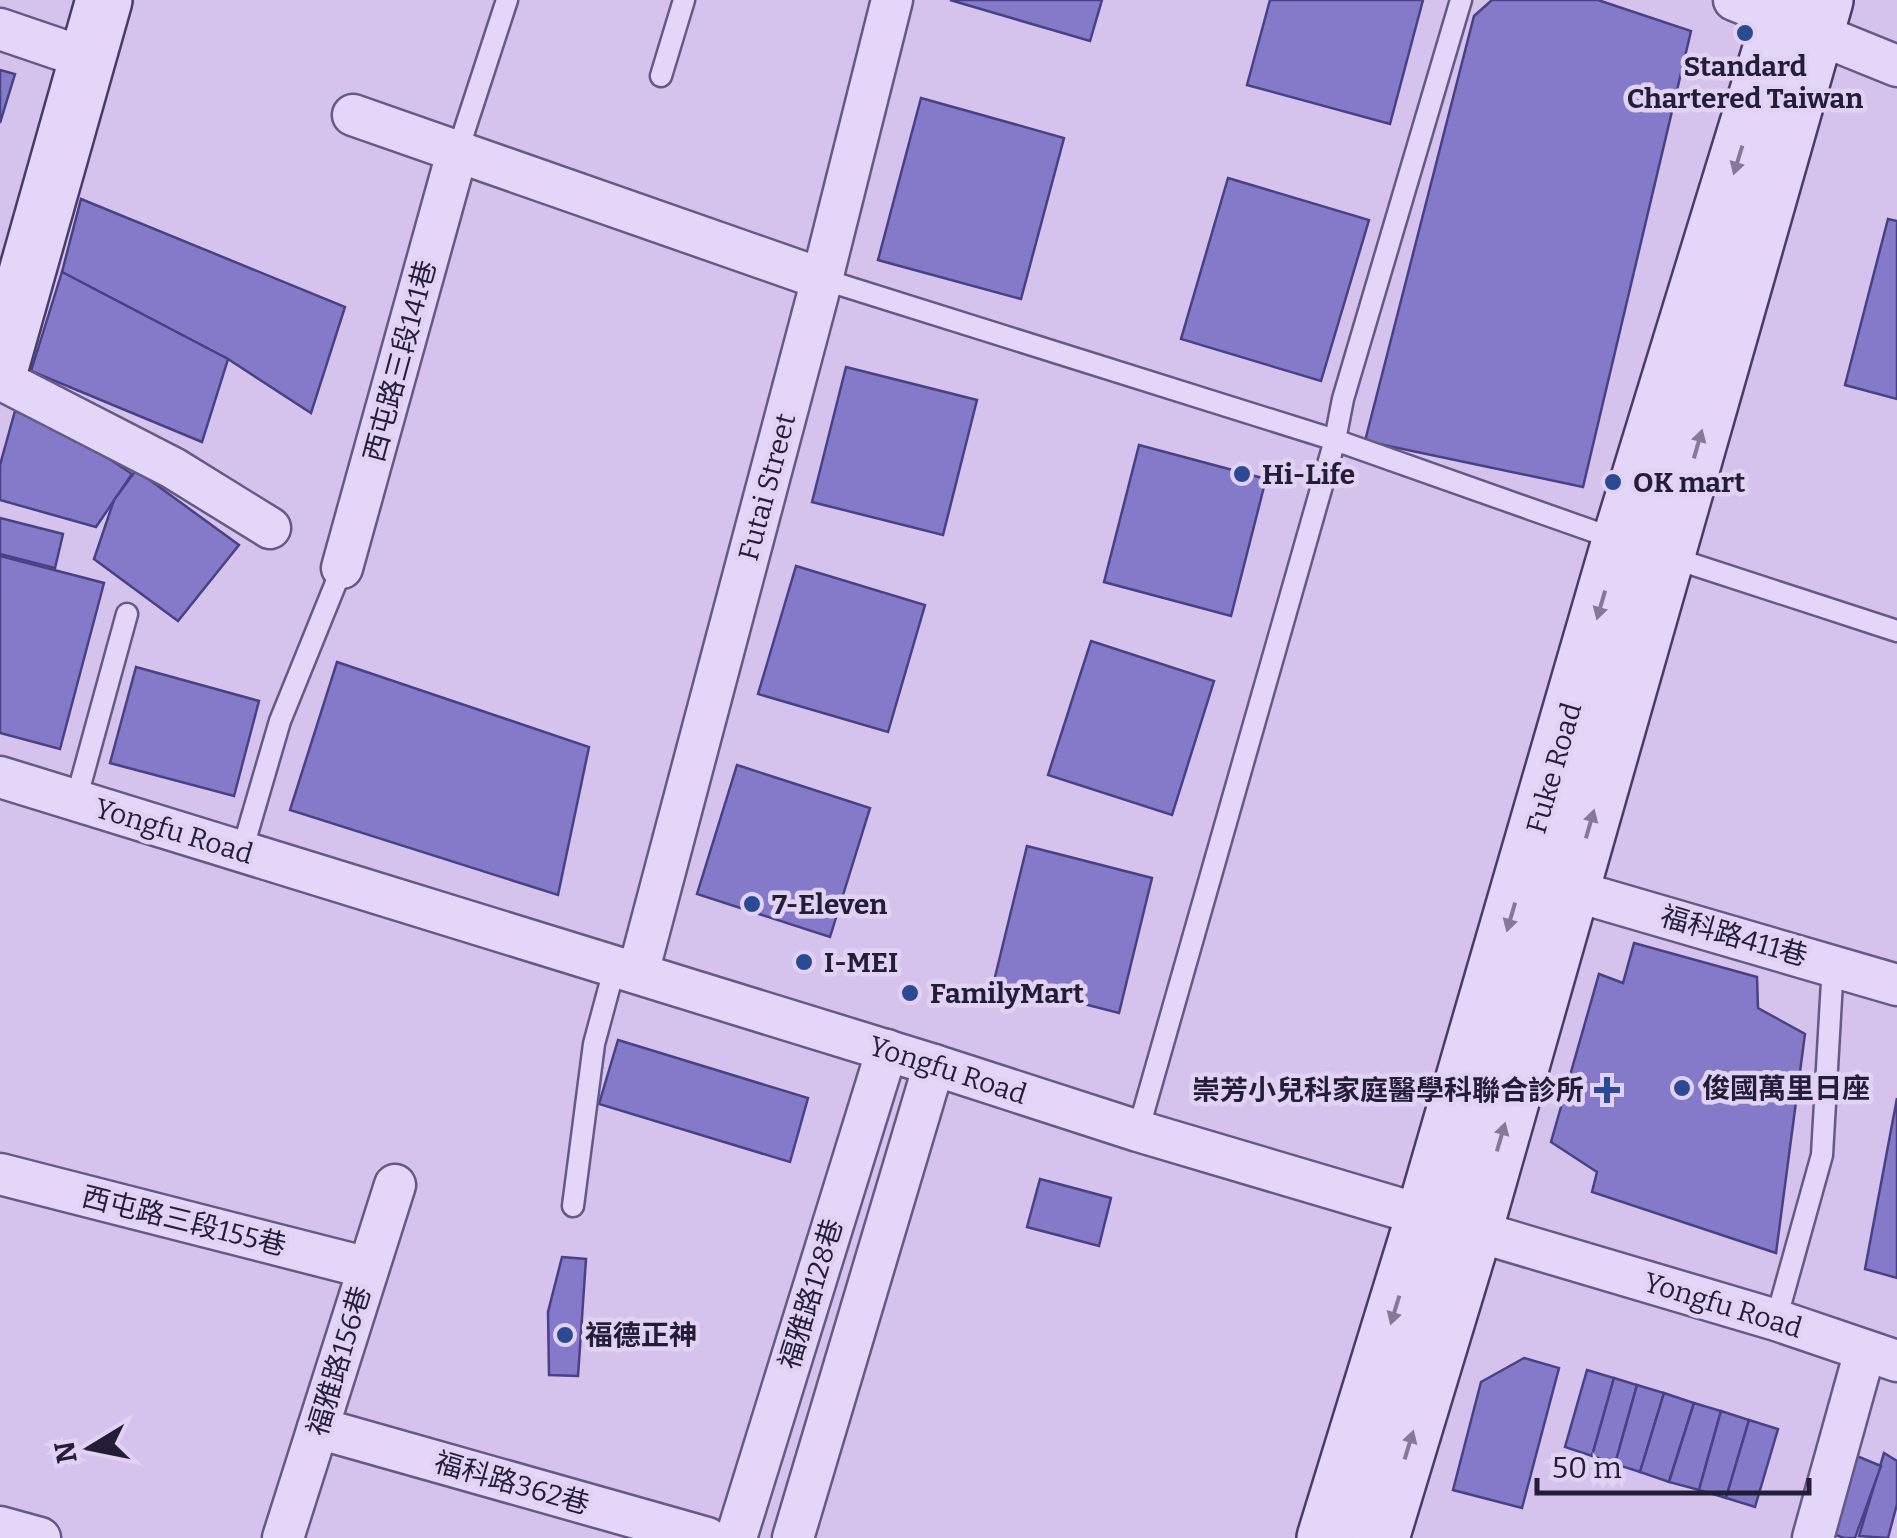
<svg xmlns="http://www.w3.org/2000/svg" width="1897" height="1538" font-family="Bitter,'Noto Sans TC',serif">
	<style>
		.building { fill: #857aca; stroke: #494185; stroke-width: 2.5 }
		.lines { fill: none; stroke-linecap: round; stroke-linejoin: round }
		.lane-casing { stroke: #655a86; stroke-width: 25 }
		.street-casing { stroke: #655a86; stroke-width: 45 }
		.secondary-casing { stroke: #473d68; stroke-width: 60 }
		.lane { stroke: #e4d6f8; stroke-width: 20 }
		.street { stroke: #e4d6f8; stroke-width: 40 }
		.secondary { stroke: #e4d6f8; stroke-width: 55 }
		.oneway { fill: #847a98 }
		.poi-dot { fill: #2c4a94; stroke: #e1d2f4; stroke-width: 4 }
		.labels { text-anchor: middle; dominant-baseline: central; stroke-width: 9; stroke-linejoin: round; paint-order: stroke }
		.poi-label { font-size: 28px; font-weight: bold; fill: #231e37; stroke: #e1d2f4; text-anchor: start }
		.street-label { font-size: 28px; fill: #231e37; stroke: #e1d2f4 }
	</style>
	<rect width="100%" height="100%" fill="#d5c3ed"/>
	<g class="building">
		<polygon points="950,0 1102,0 1090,41"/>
		<polygon points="1270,0 1423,0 1390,124 1247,85"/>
		<polygon points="1492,0 1598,0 1691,31 1583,487 1365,441 1474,16"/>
		<polygon points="0,70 15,74 0,123"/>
		<polygon points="921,98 1064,138 1021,299 878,260"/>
		<polygon points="1228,178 1369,220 1321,381 1181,339"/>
		<polygon points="81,199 345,307 311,413 228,359 62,272"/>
		<polygon points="1888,219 1897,221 1897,399 1845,385"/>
		<polygon points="62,272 228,359 202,442 31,371"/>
		<polygon points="846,367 977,400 943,535 812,502"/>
		<polygon points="15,411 69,432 132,474 96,527 0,500 0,465"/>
		<polygon points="1139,445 1266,479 1231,616 1104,582"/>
		<polygon points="136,470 239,545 178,621 94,559 114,500"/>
		<polygon points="0,518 63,534 55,568 0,554"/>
		<polygon points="0,556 104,583 60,749 0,733"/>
		<polygon points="796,566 925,605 888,732 758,694"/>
		<polygon points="1091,641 1214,681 1172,815 1048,775"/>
		<polygon points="337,662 589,747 558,895 290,810"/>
		<polygon points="136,667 259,701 234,796 110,763"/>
		<polygon points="737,765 870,808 830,937 697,894"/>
		<polygon points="1027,846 1152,878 1119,1013 994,981"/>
		<polygon points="1634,943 1757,977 1758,1008 1805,1034 1776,1253 1592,1192 1597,1172 1551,1142 1599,974 1623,983"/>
		<polygon points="618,1040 808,1098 790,1162 599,1104"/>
		<polygon points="1897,1098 1897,1278 1865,1269"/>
		<polygon points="1040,1179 1111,1198 1099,1246 1027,1227"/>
		<polygon points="562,1257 586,1259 578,1376 549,1375 548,1312"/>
		<polygon points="1524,1358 1559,1368 1522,1508 1453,1490 1481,1382"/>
		<polygon points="1587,1370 1614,1378 1592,1456 1565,1447"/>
		<polygon points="1614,1378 1637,1385 1615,1464 1592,1456"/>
		<polygon points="1637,1385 1664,1393 1640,1472 1615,1464"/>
		<polygon points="1664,1393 1694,1403 1669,1482 1640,1472"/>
		<polygon points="1694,1403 1721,1411 1699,1490 1669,1482"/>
		<polygon points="1721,1411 1749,1420 1726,1498 1699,1490"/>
		<polygon points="1749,1420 1778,1429 1755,1507 1726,1498"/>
		<polygon points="1884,1453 1897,1461 1897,1504 1888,1538 1859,1536"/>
		<polygon points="1852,1454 1881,1466 1855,1538 1844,1538 1833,1534"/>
	</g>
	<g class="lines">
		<defs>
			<g id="lane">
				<polyline points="661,76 684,0"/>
				<polyline points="457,153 507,0"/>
				<polyline points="822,279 1335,440 1618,540"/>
				<polyline points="1670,557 1897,631"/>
				<polyline points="76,800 127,614"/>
				<polyline points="242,851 280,721 342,568"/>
				<polyline points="1138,1131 1335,440 1343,399 1461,0"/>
				<polyline points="573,1206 594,1044 615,966"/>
				<polyline points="1776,1320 1822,1155 1833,964"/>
			</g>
			<g id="street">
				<polyline points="1734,0 1897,66"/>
				<polyline points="0,29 88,59"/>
				<polyline points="353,115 822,279"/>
				<polyline points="0,379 173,468 270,528"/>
				<polyline points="342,568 457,153"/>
				<polyline points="0,777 934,1065 1138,1131 1776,1320 1897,1361"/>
				<polyline points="1571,890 1897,985"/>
				<polyline points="638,973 822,279 892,0"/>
				<polyline points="0,1174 368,1268"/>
				<polyline points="318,1428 707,1538"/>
				<polyline points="0,1527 40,1538"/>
				<polyline points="283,1538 395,1185"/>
				<polyline points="736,1538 887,1050"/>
				<polyline points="793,1538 934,1065"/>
				<polyline points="1813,1538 1865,1351"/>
			</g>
			<g id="secondary">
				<polyline points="0,368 104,0"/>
				<polyline points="1325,1538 1424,1216 1620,541 1786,0"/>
				<polyline points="1381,1538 1474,1231 1825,0"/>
			</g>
		</defs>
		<use href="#lane" class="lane-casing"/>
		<use href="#street" class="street-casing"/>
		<use href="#secondary" class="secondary-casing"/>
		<use href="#lane" class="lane"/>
		<use href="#street" class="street"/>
		<use href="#secondary" class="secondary"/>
	</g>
	<defs><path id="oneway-solid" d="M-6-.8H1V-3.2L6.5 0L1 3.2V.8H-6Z" transform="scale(2.5)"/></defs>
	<g class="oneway">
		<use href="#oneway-solid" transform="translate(1738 160) rotate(107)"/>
		<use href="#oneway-solid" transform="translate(1698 444) rotate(-74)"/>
		<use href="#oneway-solid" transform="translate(1601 605) rotate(106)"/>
		<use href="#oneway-solid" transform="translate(1590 824) rotate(-74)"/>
		<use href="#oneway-solid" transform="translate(1511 917) rotate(106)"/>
		<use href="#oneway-solid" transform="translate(1501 1137) rotate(-74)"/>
		<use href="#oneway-solid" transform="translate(1395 1310) rotate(107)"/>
		<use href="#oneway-solid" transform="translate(1409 1445) rotate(-73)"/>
	</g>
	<g class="poi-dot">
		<circle cx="1745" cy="33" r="10"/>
		<circle cx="1242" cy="474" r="10"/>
		<circle cx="1613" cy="482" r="10"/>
		<circle cx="752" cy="904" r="10"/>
		<circle cx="804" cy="962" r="10"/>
		<circle cx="910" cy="993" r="10"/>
		<circle cx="1682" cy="1088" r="10"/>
		<path d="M1602 1075h10v10h10v10h-10v10h-10v-10h-10v-10h10z"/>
		<circle cx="565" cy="1335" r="10"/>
	</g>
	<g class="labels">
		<g class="poi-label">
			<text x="1745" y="66" text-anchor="middle">Standard<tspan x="1745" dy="32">Chartered Taiwan</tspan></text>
			<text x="1262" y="474">Hi-Life</text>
			<text x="1633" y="482">OK mart</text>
			<text x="772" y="904">7-Eleven</text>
			<text x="824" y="962">I-MEI</text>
			<text x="930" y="993">FamilyMart</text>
			<text x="1702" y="1088">俊國萬里日座</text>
			<text x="1584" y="1090" text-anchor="end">崇芳小兒科家庭醫學科聯合診所</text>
			<text x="585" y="1335">福德正神</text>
		</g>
		<g class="street-label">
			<text transform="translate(400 361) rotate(-75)">西屯路三段141巷</text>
			<text transform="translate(767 487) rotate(-75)">Futai Street</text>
			<text transform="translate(1554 768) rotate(-74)">Fuke Road</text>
			<text transform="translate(174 831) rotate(17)">Yongfu Road</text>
			<text transform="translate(1734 936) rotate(16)">福科路411巷</text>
			<text transform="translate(948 1070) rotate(18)">Yongfu Road</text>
			<text transform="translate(184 1221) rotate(14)">西屯路三段155巷</text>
			<text transform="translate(811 1294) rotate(-73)">福雅路128巷</text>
			<text transform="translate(1723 1305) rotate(17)">Yongfu Road</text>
			<text transform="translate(339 1361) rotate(-73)">福雅路156巷</text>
			<text transform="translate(512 1483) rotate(16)">福科路362巷</text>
		</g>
	</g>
	<g transform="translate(90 1448) rotate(260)" stroke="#e1d2f4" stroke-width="8" paint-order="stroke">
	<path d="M0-8L18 38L0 25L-18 38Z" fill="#231e37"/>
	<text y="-15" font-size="28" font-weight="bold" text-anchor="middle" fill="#231e37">N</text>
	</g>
	<path d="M1537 1478v15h272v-15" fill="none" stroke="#231e37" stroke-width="5"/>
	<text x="1552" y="1478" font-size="30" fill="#231e37" stroke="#e1d2f4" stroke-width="8" paint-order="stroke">50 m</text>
</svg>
